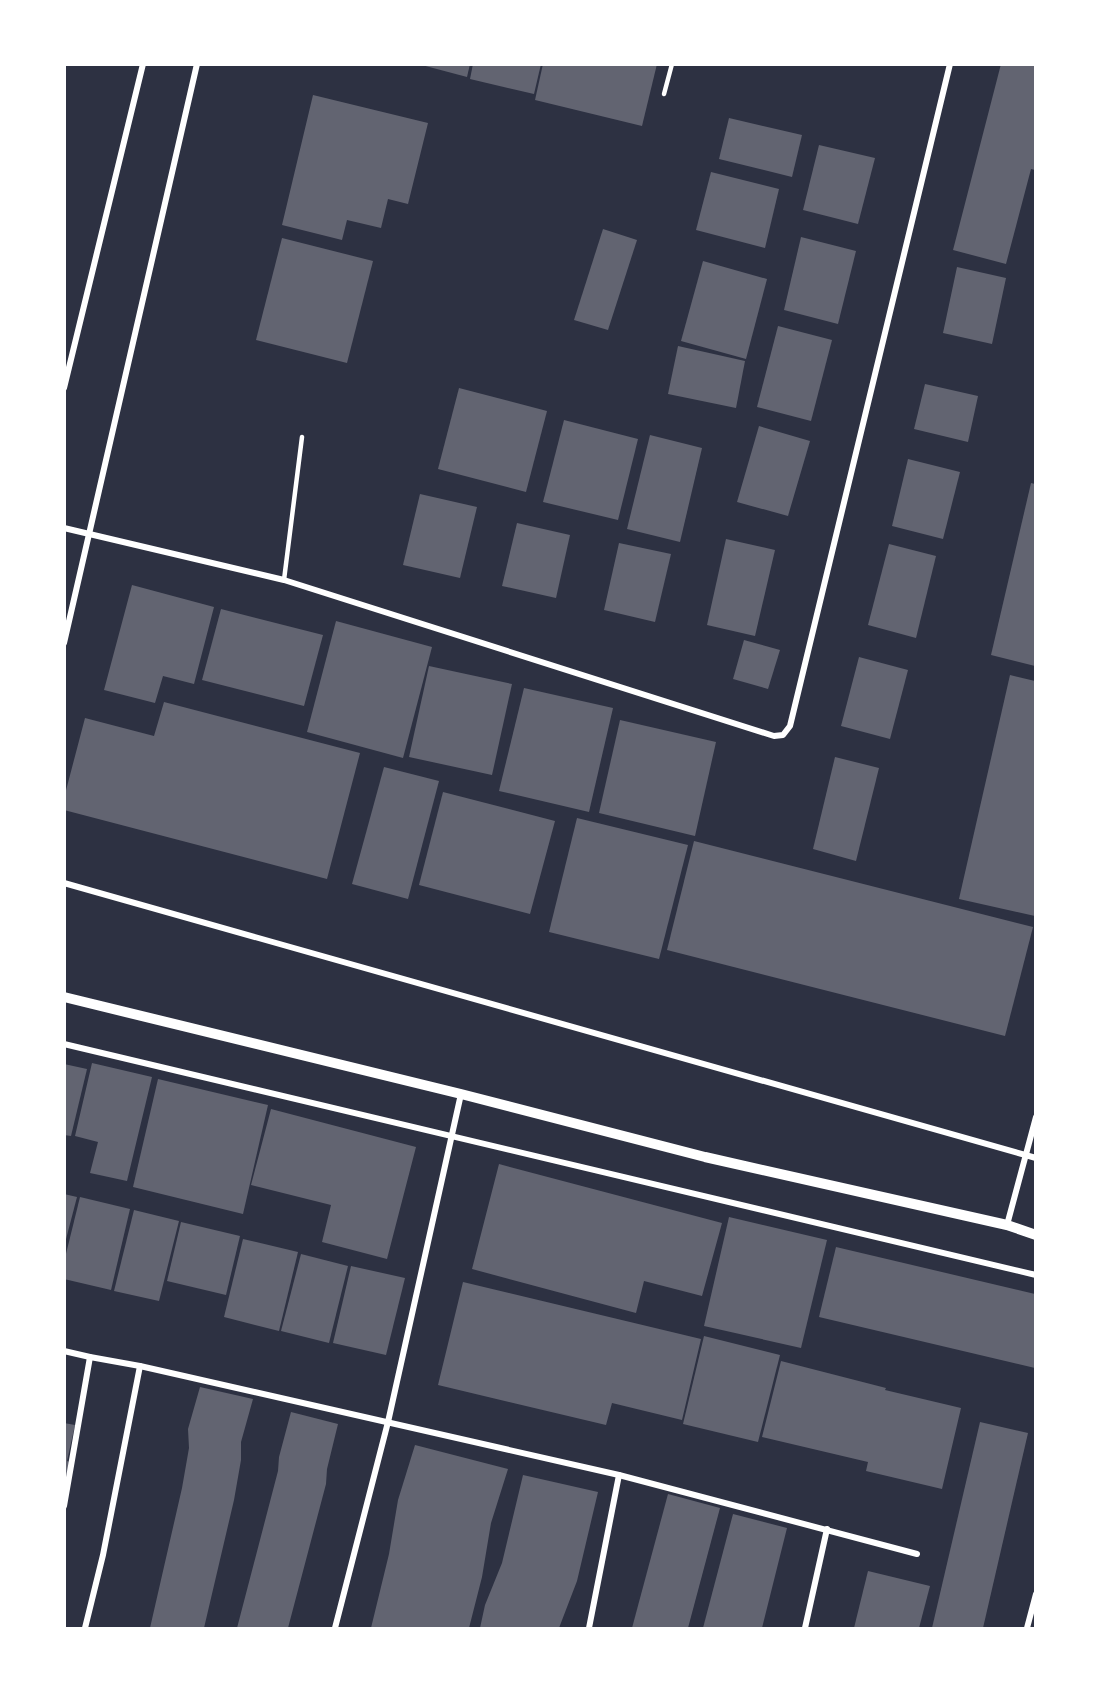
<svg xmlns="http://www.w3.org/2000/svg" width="1100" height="1693" font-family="'PT Sans',sans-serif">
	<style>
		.building { fill: #626471 }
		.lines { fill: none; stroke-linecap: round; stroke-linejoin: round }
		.service { stroke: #fff; stroke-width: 4.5 }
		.minor { stroke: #fff; stroke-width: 6 }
		.tertiary { stroke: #fff; stroke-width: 10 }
	</style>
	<rect width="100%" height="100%" fill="#2d3142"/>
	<g class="building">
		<polygon points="418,64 470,64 467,77"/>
		<polygon points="473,64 541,64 534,94 470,79"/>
		<polygon points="543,64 657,64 642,126 535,100"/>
		<polygon points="1001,64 1035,66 1035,170 1031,169 1006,264 953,250"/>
		<polygon points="313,95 428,123 408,204 388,199 381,228 347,220 342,240 282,225"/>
		<polygon points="729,118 802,135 792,177 719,159"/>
		<polygon points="819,145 875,158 858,224 803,210"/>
		<polygon points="711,172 779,189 765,248 696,230"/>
		<polygon points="603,229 637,240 608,330 574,320"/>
		<polygon points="801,237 856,251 838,324 784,310"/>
		<polygon points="282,238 373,261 347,363 256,340"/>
		<polygon points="703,261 767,279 746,359 681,341"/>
		<polygon points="957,267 1006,278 992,344 943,333"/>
		<polygon points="778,326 832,340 811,421 757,407"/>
		<polygon points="678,346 745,361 736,408 668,394"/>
		<polygon points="925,384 978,396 968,442 914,429"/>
		<polygon points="459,388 547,411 526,492 438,469"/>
		<polygon points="564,420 638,439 618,520 543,502"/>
		<polygon points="759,426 810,441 788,516 737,502"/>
		<polygon points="650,435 702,448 680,542 627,529"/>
		<polygon points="908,459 960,472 943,539 892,526"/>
		<polygon points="1031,483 1035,484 1035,666 991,655"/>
		<polygon points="420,494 477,507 460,578 403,565"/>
		<polygon points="517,523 570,535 556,598 502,586"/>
		<polygon points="726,539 775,550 755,636 707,625"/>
		<polygon points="619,543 671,554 655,622 604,610"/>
		<polygon points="889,544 936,556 916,638 868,625"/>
		<polygon points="132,585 214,607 194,684 163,676 155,703 104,690"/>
		<polygon points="221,609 323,635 304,706 202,680"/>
		<polygon points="336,621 432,647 403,758 307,732"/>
		<polygon points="744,640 780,650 768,689 733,679"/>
		<polygon points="859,657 908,670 890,739 841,726"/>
		<polygon points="429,666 512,684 492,775 409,757"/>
		<polygon points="1010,675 1035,681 1035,916 959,899"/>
		<polygon points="524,688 613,708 589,812 499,791"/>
		<polygon points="164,702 360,753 327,879 64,810 64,798 85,718 154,736"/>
		<polygon points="620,720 716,742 695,836 599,813"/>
		<polygon points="835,757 879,768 856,861 813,849"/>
		<polygon points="384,767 439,781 408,899 352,884"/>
		<polygon points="443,792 555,821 530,914 419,885"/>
		<polygon points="577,818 688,845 659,959 549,932"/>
		<polygon points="694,841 1033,927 1005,1036 667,950"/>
		<polygon points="92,1063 152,1077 127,1181 90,1173 98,1142 75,1136"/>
		<polygon points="64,1064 87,1069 71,1136 64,1135"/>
		<polygon points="158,1079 268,1105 243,1214 133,1187"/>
		<polygon points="271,1109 416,1147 387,1259 322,1242 331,1205 251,1185"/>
		<polygon points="499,1164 722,1223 702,1296 644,1281 636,1313 472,1269"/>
		<polygon points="64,1194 77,1197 65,1243 64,1243"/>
		<polygon points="80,1197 130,1209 111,1290 64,1279 64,1262"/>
		<polygon points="134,1210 179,1221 159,1301 114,1291"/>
		<polygon points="729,1217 827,1240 801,1348 704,1326"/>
		<polygon points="181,1222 240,1236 226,1295 167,1281"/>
		<polygon points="243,1239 298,1252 279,1331 224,1317"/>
		<polygon points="836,1247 1035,1294 1035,1368 819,1317"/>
		<polygon points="301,1254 348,1266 329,1343 281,1331"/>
		<polygon points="351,1266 405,1278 386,1355 333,1343"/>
		<polygon points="463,1282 701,1339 682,1420 612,1403 606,1425 438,1385"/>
		<polygon points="704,1336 780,1355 758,1442 683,1424"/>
		<polygon points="781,1361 886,1388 885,1390 961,1408 942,1489 866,1471 868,1462 762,1437"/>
		<polygon points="200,1387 253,1399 241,1442 241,1460 234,1500 204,1628 150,1628 182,1488 189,1448 188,1429"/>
		<polygon points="291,1412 338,1424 327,1469 326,1484 288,1628 237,1628 278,1471 279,1457"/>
		<polygon points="980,1422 1028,1433 983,1628 932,1628"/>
		<polygon points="64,1423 75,1425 67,1461 70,1462 65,1482"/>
		<polygon points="415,1445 508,1469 491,1523 482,1577 469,1628 371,1628 389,1554 398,1500"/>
		<polygon points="523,1475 598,1492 577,1581 559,1628 480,1628 485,1605 502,1563"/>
		<polygon points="668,1494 720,1508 688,1628 632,1628"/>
		<polygon points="733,1514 787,1528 762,1628 703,1628"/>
		<polygon points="868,1571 930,1586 919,1628 854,1628"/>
	</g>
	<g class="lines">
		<g class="service">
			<polyline points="664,94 672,64"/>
			<polyline points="284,580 302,437"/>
		</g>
		<g class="minor">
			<polyline points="64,388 143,64"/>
			<polyline points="64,528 284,580 774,736 783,735 790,726 950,64"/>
			<polyline points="64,643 197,64"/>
			<polyline points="64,883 1036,1158"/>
			<polyline points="64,1044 1036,1275"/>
			<polyline points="1007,1225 1036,1117"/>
			<polyline points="64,1351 90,1357 140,1366 619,1475 917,1554"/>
			<polyline points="64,1506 90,1357"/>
			<polyline points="85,1628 103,1555 140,1366"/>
			<polyline points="335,1628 388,1422 461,1094"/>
			<polyline points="589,1628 619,1475"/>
			<polyline points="805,1628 827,1529"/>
			<polyline points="1027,1628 1036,1594"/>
		</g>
		<polyline class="tertiary" points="64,997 461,1094 705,1157 1007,1225 1036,1235"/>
	</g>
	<rect width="1100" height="1693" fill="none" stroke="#ffffff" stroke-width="132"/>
</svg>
